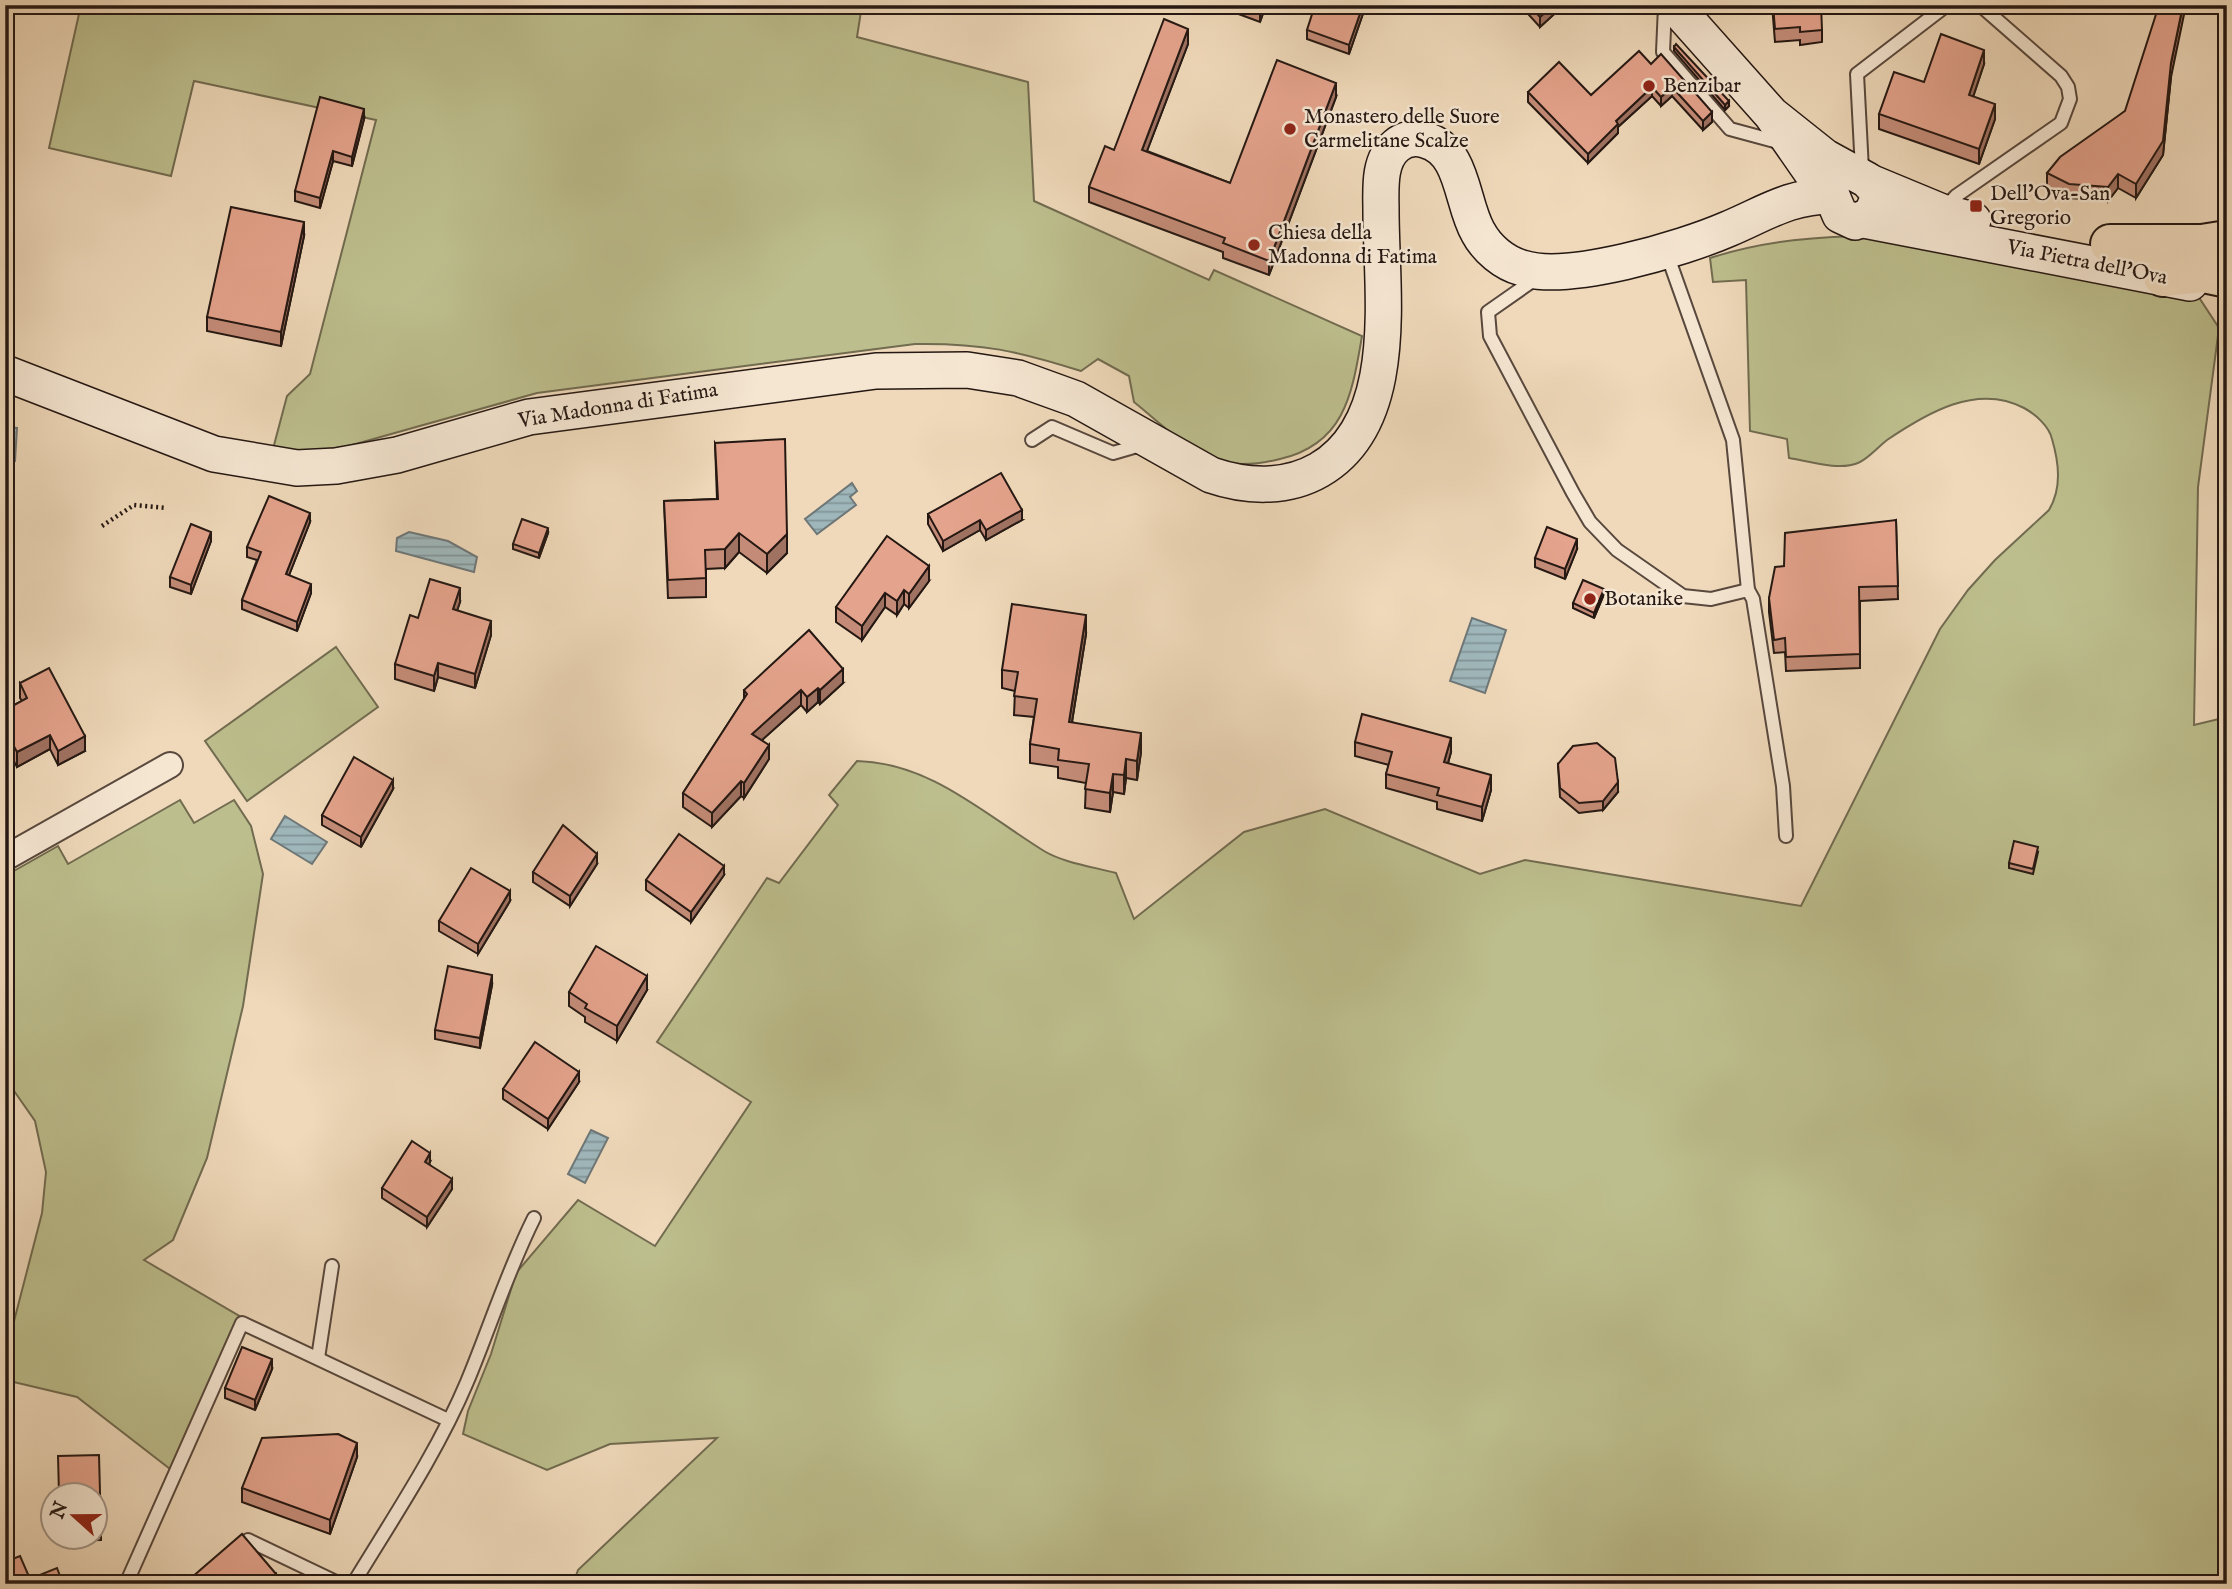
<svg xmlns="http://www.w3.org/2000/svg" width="2232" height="1589" font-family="'IM FELL English',serif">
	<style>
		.grass { fill: #bdbe8d; stroke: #716b50; stroke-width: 2 }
		.water { fill: url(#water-rules); stroke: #6e7778; stroke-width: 2 }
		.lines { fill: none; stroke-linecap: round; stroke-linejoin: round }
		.service-casing { stroke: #58483d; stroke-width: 16 }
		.minor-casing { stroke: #58483d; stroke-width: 28 }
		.secondary-casing { stroke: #251813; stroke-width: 38 }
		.motorway-casing { stroke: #251813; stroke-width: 42 }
		.path { stroke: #251813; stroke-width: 4.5; stroke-dasharray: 2 3.5; stroke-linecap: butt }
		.service { stroke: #f5e6d2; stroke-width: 12 }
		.minor { stroke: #f5e6d2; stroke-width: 24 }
		.secondary { stroke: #f5e6d2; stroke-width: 35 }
		.motorway { stroke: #efd9ba; stroke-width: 38 }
		.wall { fill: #c48c78; stroke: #251813; stroke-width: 2 }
		.shaded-wall { fill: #a07262; stroke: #251813; stroke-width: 2 }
		.building { fill: #e4a38c; stroke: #251813; stroke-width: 2 }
		.poi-dot { fill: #8f2418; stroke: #f5e6d2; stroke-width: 2.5 }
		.labels { text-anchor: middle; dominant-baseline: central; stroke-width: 5; stroke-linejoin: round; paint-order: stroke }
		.poi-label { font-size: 21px; fill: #251813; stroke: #f5e6d2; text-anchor: start }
		.street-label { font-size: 21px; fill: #251813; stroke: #f5e6d2 }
	</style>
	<defs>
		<pattern id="water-rules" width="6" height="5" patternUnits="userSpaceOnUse" patternTransform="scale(1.75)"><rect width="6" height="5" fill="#9fb7bb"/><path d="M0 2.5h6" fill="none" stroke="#819497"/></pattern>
	</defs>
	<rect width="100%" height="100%" fill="#efd9ba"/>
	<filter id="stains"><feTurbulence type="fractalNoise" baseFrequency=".00286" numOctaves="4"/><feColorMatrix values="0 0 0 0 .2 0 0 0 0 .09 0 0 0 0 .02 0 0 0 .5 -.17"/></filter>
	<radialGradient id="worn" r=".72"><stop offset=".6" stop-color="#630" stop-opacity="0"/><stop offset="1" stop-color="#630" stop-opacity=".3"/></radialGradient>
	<g class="grass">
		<path d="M 81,5 L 862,5 L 857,37 L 1028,82 L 1034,201 L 1209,280 L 1214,270 L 1362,336 C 1352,394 1345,444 1280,459 C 1260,464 1237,467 1217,460 C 1186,450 1159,422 1134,402 L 1129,376 L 1098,359 L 1081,371 C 1018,351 982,343 915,344 L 537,393 L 345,447 L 298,452 L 273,449 L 287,396 L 310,374 L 376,120 L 194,81 L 171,176 L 49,148 Z"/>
		<path d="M 1878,236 L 2198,296 L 2219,328 L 2198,487 L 2194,725 L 2227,717 L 2227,1584 L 573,1584 L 578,1570 L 717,1438 L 610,1444 L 547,1470 L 463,1434 L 468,1411 L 491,1354 L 516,1273 L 578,1200 L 655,1246 L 751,1102 L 657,1042 L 767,878 L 779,883 L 838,805 L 829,795 L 857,761 C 931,763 984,814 1044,851 C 1064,863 1094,867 1116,873 L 1134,919 L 1244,832 L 1325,809 L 1480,874 L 1525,860 L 1801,906 L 1940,629 L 1968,590 L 1995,560 L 2049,510 C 2062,488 2059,463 2052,439 C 2049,426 2035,414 2024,408 C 1977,383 1927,413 1887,440 C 1878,447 1868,459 1858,463 C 1839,471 1808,461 1789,458 L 1787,439 L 1750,431 L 1746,280 L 1713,282 L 1710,258 C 1766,240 1820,236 1878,236 Z"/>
		<polygon points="336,647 378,707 247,801 205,741"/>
		<polygon points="180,800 194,823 234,800 251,826 263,874 243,1006 207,1158 173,1240 144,1260 241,1317 170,1469 77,1397 5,1380 5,1356 42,1213 46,1172 35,1121 5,1078 5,876 58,846 68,864"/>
	</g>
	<g class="water">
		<polygon points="5,427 17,428 15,461 5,460"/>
		<polygon points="852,483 857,491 850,497 856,505 817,534 805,519"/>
		<polygon points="409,532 448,541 477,557 474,572 396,551 397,538"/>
		<polygon points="1472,618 1506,630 1485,693 1450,681"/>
		<polygon points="285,816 327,842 312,864 271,839"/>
		<polygon points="591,1130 608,1138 585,1183 568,1174"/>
	</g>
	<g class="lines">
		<defs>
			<g id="service">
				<polyline points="1665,6 1663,52 1730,129 1782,143"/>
				<polyline points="1862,170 1857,74 1947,5"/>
				<polyline points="1944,209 1956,196 2061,123 2070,99 2068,87 2061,76 1980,5"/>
				<polyline points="1667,254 1733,440 1748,590"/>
				<polyline points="1538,277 1488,312 1490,336 1573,493 1590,522 1617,550 1683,596 1711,599 1748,590 1753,599 1783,786 1786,836"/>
				<polyline points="1032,440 1052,427 1113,453 1144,444"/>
				<polyline points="318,1358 332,1266"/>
				<polyline points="248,1540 340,1584"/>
				<polyline points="126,1584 242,1323 448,1420"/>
				<path d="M 353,1584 C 393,1518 437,1453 467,1382 C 490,1327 507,1272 534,1218"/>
			</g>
			<polyline id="minor" points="5,858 170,765"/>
			<g id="secondary">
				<polyline points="1674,5 1771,114 1812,173 1832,196 1840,215 1855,222 1871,215 1878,199 1877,191 1867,180 1825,157 1771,114"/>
				<polyline points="1872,183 1942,212 1973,220"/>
				<polyline points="1864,220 2190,283"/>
				<path d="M 5,373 L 214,454 L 297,468 L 336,466 L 397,455 L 529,417 L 876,371 L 967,370 L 1018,378 L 1076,399 L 1211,475 C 1246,487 1286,489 1319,470 C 1402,422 1381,293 1381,211 C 1381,190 1378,161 1396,146 C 1404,139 1415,137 1425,140 C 1464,150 1461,203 1478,232 C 1487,249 1504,263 1522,268 C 1568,283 1682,249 1728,229 C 1766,213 1789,196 1832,196"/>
			</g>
			<g id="motorway">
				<polyline points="2110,244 2202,244 2227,240"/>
				<polyline points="2163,277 2203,273 2227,278"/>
			</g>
		</defs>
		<use href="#service" class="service-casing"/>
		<use href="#minor" class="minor-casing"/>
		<use href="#secondary" class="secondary-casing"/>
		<use href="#motorway" class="motorway-casing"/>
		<polyline class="path" points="102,526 134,505 167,508"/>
		<use href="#service" class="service"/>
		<use href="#minor" class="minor"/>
		<use href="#secondary" class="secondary"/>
		<use href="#motorway" class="motorway"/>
	</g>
	<g class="wall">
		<polygon points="1214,5 1266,5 1260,22"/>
		<polygon points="1366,5 1349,54 1307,39 1307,30"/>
		<polygon points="1520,5 1564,5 1540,27"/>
		<polygon points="1772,5 1822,30 1822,42 1800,45 1800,40 1775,42"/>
		<polygon points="1188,44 1147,151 1230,183 1336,97 1269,275 1223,258 1223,252 1089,202 1089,187"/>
		<polygon points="1674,47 1729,106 1725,110 1674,51"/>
		<polygon points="1651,64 1712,122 1703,130 1672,96 1661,106 1652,96 1618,127 1618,133 1588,163 1528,102 1528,92 1591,95"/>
		<polygon points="1984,64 1973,97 1995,119 1979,164 1879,129 1879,114 1924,82"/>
		<polygon points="2171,77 2163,155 2136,198 2118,188 2108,201 2069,198 2047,188 2047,173 2125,111"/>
		<polygon points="364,119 352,166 333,161 320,208 295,201 295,191"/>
		<polygon points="304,236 281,346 207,331 207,317"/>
		<polygon points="2227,417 2227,471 2219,472 2219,461"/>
		<polygon points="715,443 787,553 767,573 739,552 725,568 706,569 706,597 668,598 664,501 717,499"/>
		<polygon points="928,514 1022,520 986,540 980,530 943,551 928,524"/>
		<polygon points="1896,520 1898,599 1860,601 1860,668 1786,671 1785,652 1774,653 1769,612 1769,598 1784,566"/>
		<polygon points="310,522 289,575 311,593 297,631 242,609 242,600 257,560 247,557 247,547"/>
		<polygon points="548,533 539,558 513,549 513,544"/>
		<polygon points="211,541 191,594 170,587 170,577"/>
		<polygon points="1577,549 1565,579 1535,567 1535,558"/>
		<polygon points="929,581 909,608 904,604 897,615 885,607 862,640 836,622 836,607"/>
		<polygon points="1604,594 1594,618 1573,608 1573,603"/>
		<polygon points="460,602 457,610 491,635 475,688 438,677 434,691 395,679 395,664 418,618"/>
		<polygon points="1086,634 1072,722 1141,752 1137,780 1126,778 1124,794 1113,792 1110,812 1085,808 1086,783 1058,778 1058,767 1030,763 1030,744 1034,717 1014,715 1015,691 1002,688 1002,670"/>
		<polygon points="20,683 85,751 58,765 50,749 17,767 5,745 5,710 22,701 20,698"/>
		<polygon points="843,683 820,704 818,702 807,712 801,705 762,740 769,759 744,798 741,796 712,827 683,807 683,793 744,699 744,690"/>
		<polygon points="1355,742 1451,752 1448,763 1491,790 1482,821 1437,809 1437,802 1386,788 1386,774 1389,765 1355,756"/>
		<polygon points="1558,764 1618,792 1603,810 1579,813 1560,797"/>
		<polygon points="393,789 361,847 322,825 322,815"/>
		<polygon points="2038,852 2033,874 2009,868 2009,863"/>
		<polygon points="597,864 570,906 533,882 533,872"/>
		<polygon points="724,875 691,922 646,890 646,880"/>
		<polygon points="510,901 478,954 439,931 439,921"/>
		<polygon points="492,985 480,1048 435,1039 435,1030"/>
		<polygon points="647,990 617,1041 585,1022 585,1017 569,1006 569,992"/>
		<polygon points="579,1082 548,1129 503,1099 503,1089"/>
		<polygon points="430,1162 429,1164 452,1189 427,1227 382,1198 382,1188"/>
		<polygon points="272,1369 255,1410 225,1398 225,1388"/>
		<polygon points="357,1457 330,1534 242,1502 242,1488"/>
		<polygon points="94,1494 101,1530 101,1540 60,1541 60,1536 94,1536"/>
	</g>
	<g class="shaded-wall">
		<polygon points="1261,5 1266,5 1260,22 1260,8"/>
		<polygon points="1363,5 1366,5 1349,54 1349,45"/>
		<polygon points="1553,5 1564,5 1540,27 1540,17"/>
		<polygon points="2183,5 2186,5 2171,77 2163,155 2136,198 2136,184 2171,63"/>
		<polygon points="1188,29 1188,44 1142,164 1142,150"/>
		<polygon points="1984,50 1984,64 1969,109 1969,95"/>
		<polygon points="1336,83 1336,97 1269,275 1269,261"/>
		<polygon points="1652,87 1652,96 1618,127 1618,133 1588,163 1588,154 1616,121"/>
		<polygon points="1672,87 1672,96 1661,106 1661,97"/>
		<polygon points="1729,101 1729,106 1725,110 1725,105"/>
		<polygon points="1995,104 1995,119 1979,164 1979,149"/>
		<polygon points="364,109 364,119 352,166 352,157"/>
		<polygon points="1712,112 1712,122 1703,130 1703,121"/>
		<polygon points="333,151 333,161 320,208 320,198"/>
		<polygon points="2118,174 2118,188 2108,201 2108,187"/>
		<polygon points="304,222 304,236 281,346 281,332"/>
		<polygon points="1022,510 1022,520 986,540 986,530"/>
		<polygon points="310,513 310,522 286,583 286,574"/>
		<polygon points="980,520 980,530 943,551 943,541"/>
		<polygon points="548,528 548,533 539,558 539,553"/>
		<polygon points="211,532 211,541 191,594 191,585"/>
		<polygon points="739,533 739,552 725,568 725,549"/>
		<polygon points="787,534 787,553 767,573 767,554"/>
		<polygon points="1577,539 1577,549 1565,579 1565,569"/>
		<polygon points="929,566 929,581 909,608 909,594"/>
		<polygon points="311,584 311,593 297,631 297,622"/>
		<polygon points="460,588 460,602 453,623 453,609"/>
		<polygon points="1604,589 1604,594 1594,618 1594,613"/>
		<polygon points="904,590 904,604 897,615 897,601"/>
		<polygon points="885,593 885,607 862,640 862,626"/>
		<polygon points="1086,615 1086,634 1069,740 1069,722"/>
		<polygon points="491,621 491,635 475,688 475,674"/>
		<polygon points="438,663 438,677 434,691 434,676"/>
		<polygon points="843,669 843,683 820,704 820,690"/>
		<polygon points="818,688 818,702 807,712 807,697"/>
		<polygon points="801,690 801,705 752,749 752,734"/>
		<polygon points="1141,733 1141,752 1137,780 1137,761"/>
		<polygon points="50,735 50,749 17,767 17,752"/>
		<polygon points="85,736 85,751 58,765 58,751"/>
		<polygon points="1451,738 1451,752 1444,777 1444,762"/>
		<polygon points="769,745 769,759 744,798 744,783"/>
		<polygon points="1126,759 1126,778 1124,794 1124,775"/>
		<polygon points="1113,774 1113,792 1110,812 1110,793"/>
		<polygon points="1491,775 1491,790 1482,821 1482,807"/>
		<polygon points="393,780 393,789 361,847 361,837"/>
		<polygon points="741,781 741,796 712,827 712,813"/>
		<polygon points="1618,782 1618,792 1603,810 1603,801"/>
		<polygon points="597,854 597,864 570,906 570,896"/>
		<polygon points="724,866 724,875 691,922 691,912"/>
		<polygon points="510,891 510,901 478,954 478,944"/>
		<polygon points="492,975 492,985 480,1048 480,1038"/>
		<polygon points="647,976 647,990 617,1041 617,1026"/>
		<polygon points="579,1072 579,1082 548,1129 548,1119"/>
		<polygon points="430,1153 430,1162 425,1171 425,1162"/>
		<polygon points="452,1179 452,1189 427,1227 427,1217"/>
		<polygon points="272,1359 272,1369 255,1410 255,1400"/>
		<polygon points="357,1443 357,1457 330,1534 330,1520"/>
		<polygon points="276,1574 276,1584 264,1584"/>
	</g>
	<g class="building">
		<polygon points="1315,5 1363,5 1349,45 1307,30"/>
		<polygon points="1529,5 1553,5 1540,17"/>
		<polygon points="1773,5 1821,5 1822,30 1800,32 1800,27 1775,29"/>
		<polygon points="2159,5 2183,5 2171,63 2163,141 2136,184 2118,174 2108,187 2069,184 2047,173 2060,157 2125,111"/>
		<polygon points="1164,19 1188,29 1142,150 1230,183 1277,60 1336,83 1269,261 1223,243 1225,238 1089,187 1105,146 1114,150"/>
		<polygon points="1941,34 1984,50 1969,95 1995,104 1979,149 1879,114 1894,72 1924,82"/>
		<polygon points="1676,44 1729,101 1725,105 1674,47"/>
		<polygon points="1639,51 1651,64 1661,54 1712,112 1703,121 1672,87 1661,97 1652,87 1616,121 1618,124 1588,154 1528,92 1559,62 1591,95"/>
		<polygon points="320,97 364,109 352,157 333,151 320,198 295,191"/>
		<polygon points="231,207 304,222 281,332 207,317"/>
		<polygon points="2227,417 2227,460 2219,461"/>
		<polygon points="785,439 787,534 767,554 739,533 725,549 705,550 706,578 668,580 664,501 718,499 715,443"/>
		<polygon points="1001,473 1022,510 986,530 980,520 943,541 928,514"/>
		<polygon points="269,496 310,513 286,574 311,584 297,622 242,600 261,552 247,547"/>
		<polygon points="522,519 548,528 539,553 513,544"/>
		<polygon points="1896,520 1898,586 1859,587 1860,654 1786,657 1785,638 1774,640 1769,598 1775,567 1784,566 1785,533"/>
		<polygon points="191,524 211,532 191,585 170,577"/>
		<polygon points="1547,527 1577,539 1565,569 1535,558"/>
		<polygon points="887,536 929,566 909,594 904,590 897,601 885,593 862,626 836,607"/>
		<polygon points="430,579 460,588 453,609 491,621 475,674 438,663 434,676 395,664 410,615 418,618"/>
		<polygon points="1583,580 1604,589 1594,613 1573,603"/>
		<polygon points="1012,604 1086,615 1069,722 1141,733 1137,761 1126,759 1124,775 1113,774 1110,793 1085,789 1089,764 1058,760 1059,749 1030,744 1037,699 1014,696 1018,672 1002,670"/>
		<polygon points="809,630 843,669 820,690 818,688 807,697 801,690 752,734 769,745 744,783 741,781 712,813 683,793 747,694 744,690"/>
		<polygon points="49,668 85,736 58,751 50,735 17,752 5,730 5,710 27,698 20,683"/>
		<polygon points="1362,714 1451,738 1444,762 1491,775 1482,807 1437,795 1439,788 1386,774 1392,752 1355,742"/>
		<polygon points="1597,743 1615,758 1618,782 1603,801 1579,803 1560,788 1558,764 1573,746"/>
		<polygon points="354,757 393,780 361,837 322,815"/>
		<polygon points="563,825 597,854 570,896 533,872"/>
		<polygon points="679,834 724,866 691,912 646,880"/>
		<polygon points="2014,841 2038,847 2033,869 2009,863"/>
		<polygon points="471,868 510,891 478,944 439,921"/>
		<polygon points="596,946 647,976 617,1026 585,1008 587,1004 569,992"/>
		<polygon points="448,966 492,975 480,1038 435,1030"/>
		<polygon points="535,1042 579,1072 548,1119 503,1089"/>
		<polygon points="412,1141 430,1153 425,1162 452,1179 427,1217 382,1188"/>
		<polygon points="242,1347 272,1359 255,1400 225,1388"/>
		<polygon points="338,1434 357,1443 330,1520 242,1488 262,1438"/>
		<polygon points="99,1455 101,1530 94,1530 94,1494 59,1494 58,1456"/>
		<polygon points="242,1534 276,1574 264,1584 184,1584"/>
		<polygon points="20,1556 30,1579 57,1568 63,1584 5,1584 5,1562"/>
	</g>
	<g class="poi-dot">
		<circle cx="1649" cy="86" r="7"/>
		<circle cx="1290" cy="129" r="7"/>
		<rect x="1969" y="199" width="14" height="14" rx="3.5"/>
		<circle cx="1254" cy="245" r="7"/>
		<circle cx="1590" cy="599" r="7"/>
	</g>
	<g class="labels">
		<g class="poi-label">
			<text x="1663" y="86">Benzibar</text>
			<text x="1304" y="117">Monastero delle Suore<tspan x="1304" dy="24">Carmelitane Scalze</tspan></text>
			<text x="1990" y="194">Dell'Ova-San<tspan x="1990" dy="24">Gregorio</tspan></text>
			<text x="1268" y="233">Chiesa della<tspan x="1268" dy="24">Madonna di Fatima</tspan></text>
			<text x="1604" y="599">Botanike</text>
		</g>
		<g class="street-label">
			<text transform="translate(2087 263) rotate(11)">Via Pietra dell'Ova</text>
			<text transform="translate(618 406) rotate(-9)">Via Madonna di Fatima</text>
		</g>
	</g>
	<rect width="2232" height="1589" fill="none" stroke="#efd9ba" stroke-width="28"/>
	<rect x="7" y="7" width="2218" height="1575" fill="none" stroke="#251813" stroke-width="3.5"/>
	<rect x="14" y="14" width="2204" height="1561" fill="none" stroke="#251813" stroke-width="2"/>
	<g transform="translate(74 1516) rotate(291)"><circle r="33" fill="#f5e6d2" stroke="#a29486" stroke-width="2"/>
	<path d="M0-5L12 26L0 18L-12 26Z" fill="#8f2418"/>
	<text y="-10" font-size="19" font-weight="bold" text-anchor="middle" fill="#251813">N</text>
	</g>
	<rect width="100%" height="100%" filter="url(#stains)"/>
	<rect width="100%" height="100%" fill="url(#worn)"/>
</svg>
